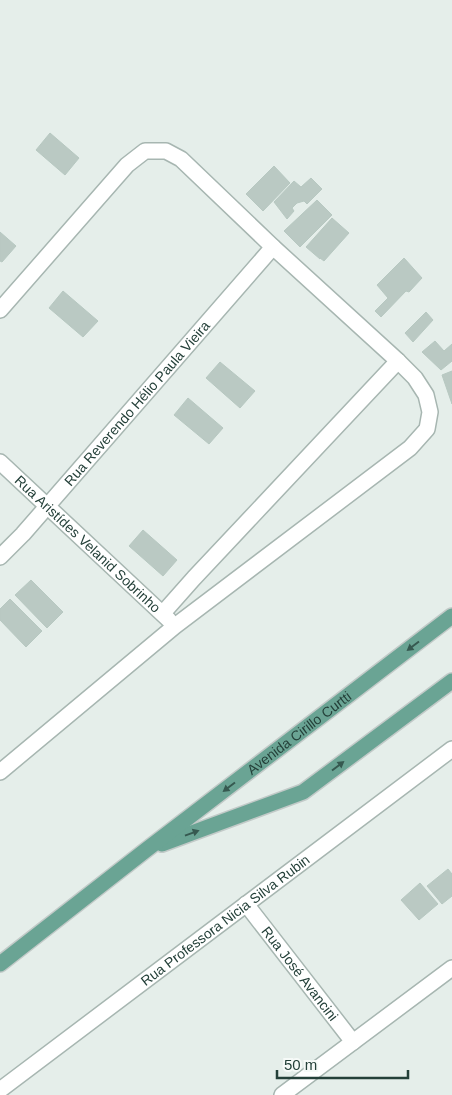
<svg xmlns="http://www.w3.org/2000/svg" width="452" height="1095" font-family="Arial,sans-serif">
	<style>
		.building { fill: #bac9c3; stroke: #b7c8c1 }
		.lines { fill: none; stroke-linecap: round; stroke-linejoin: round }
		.minor-casing { stroke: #a7b6b1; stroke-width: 18 }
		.major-casing { stroke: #c2cac8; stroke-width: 18 }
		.minor { stroke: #fff; stroke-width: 15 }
		.major { stroke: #6aa494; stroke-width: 15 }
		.oneway { fill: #365950 }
		.labels { text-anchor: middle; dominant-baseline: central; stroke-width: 4; stroke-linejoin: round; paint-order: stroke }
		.street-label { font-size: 14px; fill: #244039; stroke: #f6faf8 }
	</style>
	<rect width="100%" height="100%" fill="#e5eeea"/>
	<g class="building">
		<polygon points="50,133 79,158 65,175 36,150"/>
		<polygon points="274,166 290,183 263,211 246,194"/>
		<polygon points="311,178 322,189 307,204 304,201 297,203 292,208 294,211 287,219 274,202 294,181 301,187"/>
		<polygon points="317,200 332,215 300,247 284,231"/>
		<polygon points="332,218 349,233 324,261 320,258 320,259 306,247"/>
		<polygon points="0,232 16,246 2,262 0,261"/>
		<polygon points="404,258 422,278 409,292 406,291 381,317 375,311 388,298 377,285"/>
		<polygon points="63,291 98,321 83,337 49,308"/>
		<polygon points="426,312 433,320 413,342 405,333"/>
		<polygon points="435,341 444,351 452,344 452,361 441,370 422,352"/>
		<polygon points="220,362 255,391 240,408 206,378"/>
		<polygon points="452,371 452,404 442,375"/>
		<polygon points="188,398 223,428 209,444 174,415"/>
		<polygon points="143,530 177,560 163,576 129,546"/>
		<polygon points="31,580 63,612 47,628 15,595"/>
		<polygon points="10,599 42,631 26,647 0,620 0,609"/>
		<polygon points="448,869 452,874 452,896 442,904 427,886"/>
		<polygon points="420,883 438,904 419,920 401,900"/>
	</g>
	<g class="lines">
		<defs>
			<g id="minor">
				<polyline points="0,310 127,165 145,151 166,151 181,159 273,247 398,361 415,378 426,395 430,412 427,429 410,448 175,626 0,772"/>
				<path id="s1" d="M 0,462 L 169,620"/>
				<path id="s2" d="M 0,557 L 23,534 L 273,247"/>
				<polyline points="163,613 194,578 398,361"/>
				<path id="s3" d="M 246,904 L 353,1042"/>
				<path id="s4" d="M 0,1090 L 452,749"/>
				<polyline points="282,1095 452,968"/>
			</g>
			<g id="major">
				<polyline points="162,844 303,792 452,681"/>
				<path id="s5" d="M 0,964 L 146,850 L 452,616"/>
			</g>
		</defs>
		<use href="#minor" class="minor-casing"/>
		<use href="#major" class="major-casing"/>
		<use href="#minor" class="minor"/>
		<use href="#major" class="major"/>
	</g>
	<defs><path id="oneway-solid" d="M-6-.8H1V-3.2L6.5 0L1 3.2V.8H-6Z" transform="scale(1.25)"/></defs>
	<g class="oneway">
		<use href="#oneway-solid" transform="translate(413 646) rotate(143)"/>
		<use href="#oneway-solid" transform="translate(338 766) rotate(-37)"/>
		<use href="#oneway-solid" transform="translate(229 787) rotate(143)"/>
		<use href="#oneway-solid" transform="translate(192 833) rotate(-20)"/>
	</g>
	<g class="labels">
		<g class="street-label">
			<text stroke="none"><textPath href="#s2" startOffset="206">Rua Reverendo Hélio Paula Vieira</textPath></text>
			<text stroke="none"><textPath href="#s1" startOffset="120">Rua Aristídes Velanid Sobrinho</textPath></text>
			<text stroke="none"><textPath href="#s5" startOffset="378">Avenida Cirillo Curtti</textPath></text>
			<text stroke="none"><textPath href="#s4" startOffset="282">Rua Professora Nicia Silva Rubin</textPath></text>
			<text stroke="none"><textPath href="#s3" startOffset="88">Rua José Avancini</textPath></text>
		</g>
	</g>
	<path d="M277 1070v8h131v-8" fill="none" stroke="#244039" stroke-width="2.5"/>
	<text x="284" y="1070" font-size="15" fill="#244039" stroke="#f6faf8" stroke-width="4" paint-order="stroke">50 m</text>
</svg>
